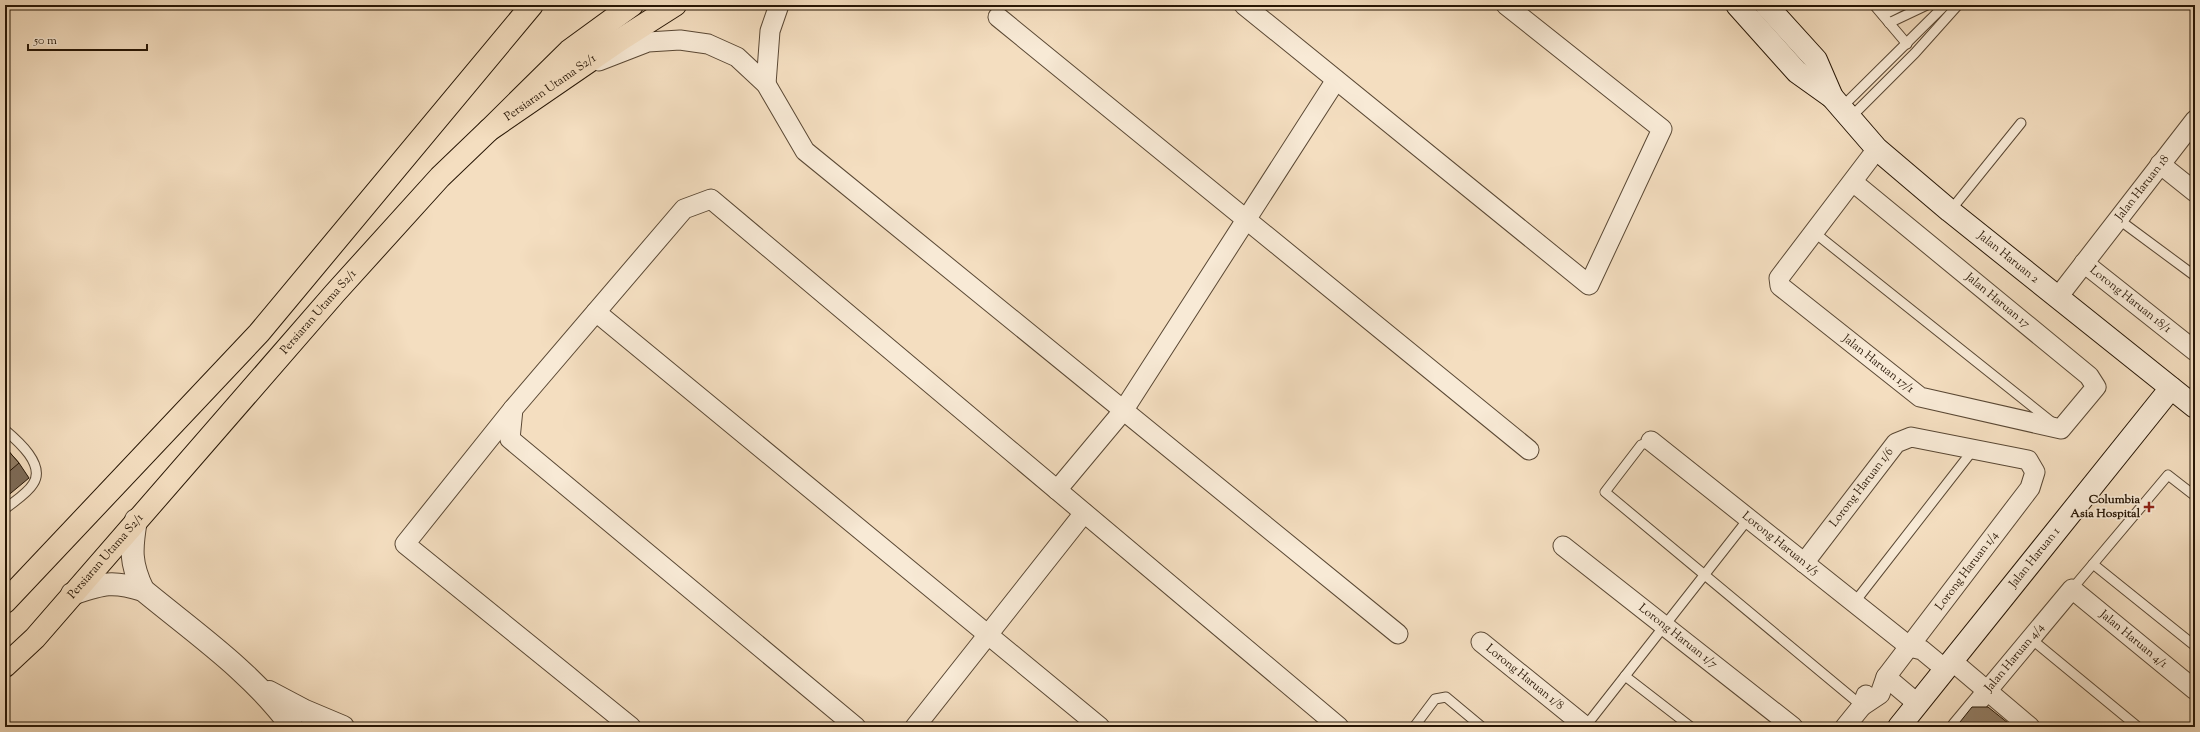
<svg xmlns="http://www.w3.org/2000/svg" width="2200" height="732" font-family="'Sorts Mill Goudy',serif">
	<style>
		.lines { fill: none; stroke-linecap: round; stroke-linejoin: round }
		.service-casing { stroke: #5a4834; stroke-width: 11 }
		.minor-casing { stroke: #5a4834; stroke-width: 21 }
		.tertiary-casing { stroke: #5a4834; stroke-width: 24 }
		.secondary-casing { stroke: #271605; stroke-width: 24 }
		.primary-casing { stroke: #271605; stroke-width: 24 }
		.trunk-casing { stroke: #271605; stroke-width: 24 }
		.service { stroke: #f8ead6; stroke-width: 9 }
		.minor { stroke: #f8ead6; stroke-width: 19 }
		.tertiary { stroke: #f8ead6; stroke-width: 22 }
		.secondary { stroke: #f8ead6; stroke-width: 22 }
		.primary { stroke: #f4dec0; stroke-width: 22 }
		.trunk { stroke: #f4dec0; stroke-width: 22 }
		.wall { fill: #7e6c58; stroke: #271605 }
		.building { fill: #927e66; stroke: #271605 }
		.poi-dot { fill: #8f2418; stroke: #f8ead6; stroke-width: 1.5 }
		.labels { text-anchor: middle; dominant-baseline: central; stroke-width: 3.5; stroke-linejoin: round; paint-order: stroke }
		.street-label { font-size: 12px; fill: #271605; stroke: #f8ead6 }
		.poi-label { font-size: 12px; font-weight: bold; fill: #271605; stroke: #f8ead6; text-anchor: end }
	</style>
	<rect width="100%" height="100%" fill="#f4dec0"/>
	<filter id="stains"><feTurbulence type="fractalNoise" baseFrequency=".005" numOctaves="4"/><feColorMatrix values="0 0 0 0 .2 0 0 0 0 .09 0 0 0 0 .02 0 0 0 .5 -.17"/></filter>
	<radialGradient id="worn" r=".72"><stop offset=".6" stop-color="#630" stop-opacity="0"/><stop offset="1" stop-color="#630" stop-opacity=".3"/></radialGradient>
	<g class="lines">
		<defs>
			<g id="service">
				<polyline points="1874,5 1907,44"/>
				<polyline points="1883,15 1903,5"/>
				<polyline points="1889,23 1927,5"/>
				<polyline points="1841,108 1945,5"/>
				<polyline points="1850,118 1915,53 1958,5"/>
				<polyline points="1950,211 2021,123"/>
				<polyline points="2118,219 2195,276"/>
				<polyline points="1815,233 2053,423"/>
				<path d="M 5,430 C 18,441 46,465 33,484 C 27,494 13,502 5,509"/>
				<polyline points="1651,441 1641,445 1605,492 1862,706"/>
				<polyline points="2093,564 2195,646"/>
				<polyline points="2072,589 2168,475 2195,496"/>
				<polyline points="1854,603 1973,450"/>
				<polyline points="2030,638 2138,727"/>
				<polyline points="1625,676 1691,727"/>
				<polyline points="1414,727 1435,699 1446,697 1482,727"/>
				<polyline points="1585,727 1749,518"/>
			</g>
			<g id="minor">
				<polyline points="1244,5 1589,285 1662,129 1506,5"/>
				<polyline points="998,17 1529,450"/>
				<polyline points="599,61 648,42 680,40 708,44 737,57 766,84 805,151 1398,634"/>
				<polyline points="766,84 770,31 779,5"/>
				<polyline points="2160,164 2195,192"/>
				<path id="s1" d="M 1853,182 L 2089,376 L 2096,387 L 2061,429 L 1920,397 L 1780,286 L 1779,278 L 1877,149"/>
				<path id="s2" d="M 2084,263 L 2195,351"/>
				<path id="s3" d="M 2058,297 L 2195,120"/>
				<polyline points="596,312 1100,727"/>
				<polyline points="513,409 405,544 631,727"/>
				<path id="s4" d="M 1651,441 L 1910,647 L 1922,650 L 1945,669"/>
				<polyline points="1057,490 1123,411 1336,80"/>
				<path id="s5" d="M 1563,546 L 1793,727"/>
				<path id="s6" d="M 1804,563 L 1896,443 L 1911,437 L 2028,460 L 2035,472 L 2030,488 L 1886,677 L 1880,694 L 1862,706"/>
				<path id="s7" d="M 1481,642 L 1586,727"/>
				<polyline points="1952,661 2030,727"/>
				<polyline points="1886,677 1918,704"/>
				<polyline points="856,727 510,439 513,409 684,209 711,199 1339,727"/>
				<polyline points="915,727 1084,513"/>
				<polyline points="1845,727 1862,706 1866,695"/>
				<path id="s8" d="M 1957,727 L 2072,589 L 2195,690"/>
			</g>
			<g id="tertiary">
				<path d="M 136,520 C 131,549 130,563 143,590"/>
				<path d="M 72,594 C 102,584 111,580 143,590 C 195,633 252,672 292,727"/>
				<polyline points="269,692 305,711 343,727"/>
			</g>
			<g id="secondary">
				<path id="s9" d="M 1737,5 L 1797,72 L 1832,97 L 1877,149 L 1950,211 L 2195,407"/>
				<polyline points="1766,5 1816,60 1832,97"/>
				<path id="s10" d="M 1899,727 L 2171,388"/>
			</g>
			<g id="primary">
				<polyline points="5,602 259,333 532,5"/>
				<path id="s11" d="M 5,666 L 35,638 L 335,293 L 440,177 L 489,130 L 620,40 L 675,5"/>
			</g>
			<polyline id="trunk" points="489,130 569,51 632,5"/>
		</defs>
		<use href="#service" class="service-casing"/>
		<use href="#minor" class="minor-casing"/>
		<use href="#tertiary" class="tertiary-casing"/>
		<use href="#secondary" class="secondary-casing"/>
		<use href="#primary" class="primary-casing"/>
		<use href="#trunk" class="trunk-casing"/>
		<use href="#service" class="service"/>
		<use href="#minor" class="minor"/>
		<use href="#tertiary" class="tertiary"/>
		<use href="#secondary" class="secondary"/>
		<use href="#primary" class="primary"/>
		<use href="#trunk" class="trunk"/>
	</g>
	<polygon class="wall" points="5,447 19,463 29,478 5,498"/>
	<g class="building">
		<polygon points="5,447 19,463 5,475"/>
		<polygon points="1972,707 1988,707 2013,727 1956,727"/>
	</g>
	<path class="poi-dot" d="M2147 501h4v4h4v4h-4v4h-4v-4h-4v-4h4z"/>
	<g class="labels">
		<g class="street-label">
			<text stroke="none"><textPath href="#s11" startOffset="797">Persiaran Utama S2/1</textPath></text>
			<text stroke="none"><textPath href="#s3" startOffset="138">Jalan Haruan 18</textPath></text>
			<text stroke="none"><textPath href="#s9" startOffset="372">Jalan Haruan 2</textPath></text>
			<text stroke="none"><textPath href="#s1" startOffset="187">Jalan Haruan 17</textPath></text>
			<text stroke="none"><textPath href="#s2" startOffset="59">Lorong Haruan 18/1</textPath></text>
			<text stroke="none"><textPath href="#s11" startOffset="473">Persiaran Utama S2/1</textPath></text>
			<text transform="translate(1878 364) rotate(38)">Jalan Haruan 17/1</text>
			<text stroke="none"><textPath href="#s6" startOffset="95">Lorong Haruan 1/6</textPath></text>
			<text stroke="none"><textPath href="#s4" startOffset="165">Lorong Haruan 1/5</textPath></text>
			<text stroke="none"><textPath href="#s11" startOffset="149">Persiaran Utama S2/1</textPath></text>
			<text stroke="none"><textPath href="#s10" startOffset="217">Jalan Haruan 1</textPath></text>
			<text transform="translate(1967 571) rotate(-53)">Lorong Haruan 1/4</text>
			<text stroke="none"><textPath href="#s5" startOffset="146">Lorong Haruan 1/7</textPath></text>
			<text stroke="none"><textPath href="#s8" startOffset="259">Jalan Haruan 4/1</textPath></text>
			<text stroke="none"><textPath href="#s8" startOffset="90">Jalan Haruan 4/4</textPath></text>
			<text stroke="none"><textPath href="#s7" startOffset="56">Lorong Haruan 1/8</textPath></text>
		</g>
		<g class="poi-label">
			<text x="2140" y="500">Columbia<tspan x="2140" dy="14">Asia Hospital</tspan></text>
		</g>
	</g>
	<rect width="2200" height="732" fill="none" stroke="#f4dec0" stroke-width="20"/>
	<rect x="6" y="6" width="2188" height="720" fill="none" stroke="#271605" stroke-width="2"/>
	<rect x="10" y="10" width="2180" height="712" fill="none" stroke="#271605"/>
	<path d="M28 44v6h119v-6" fill="none" stroke="#271605" stroke-width="2"/>
	<text x="34" y="44" font-size="12" fill="#271605" stroke="#f8ead6" stroke-width="3" paint-order="stroke">50 m</text>
	<rect width="100%" height="100%" filter="url(#stains)"/>
	<rect width="100%" height="100%" fill="url(#worn)"/>
</svg>
